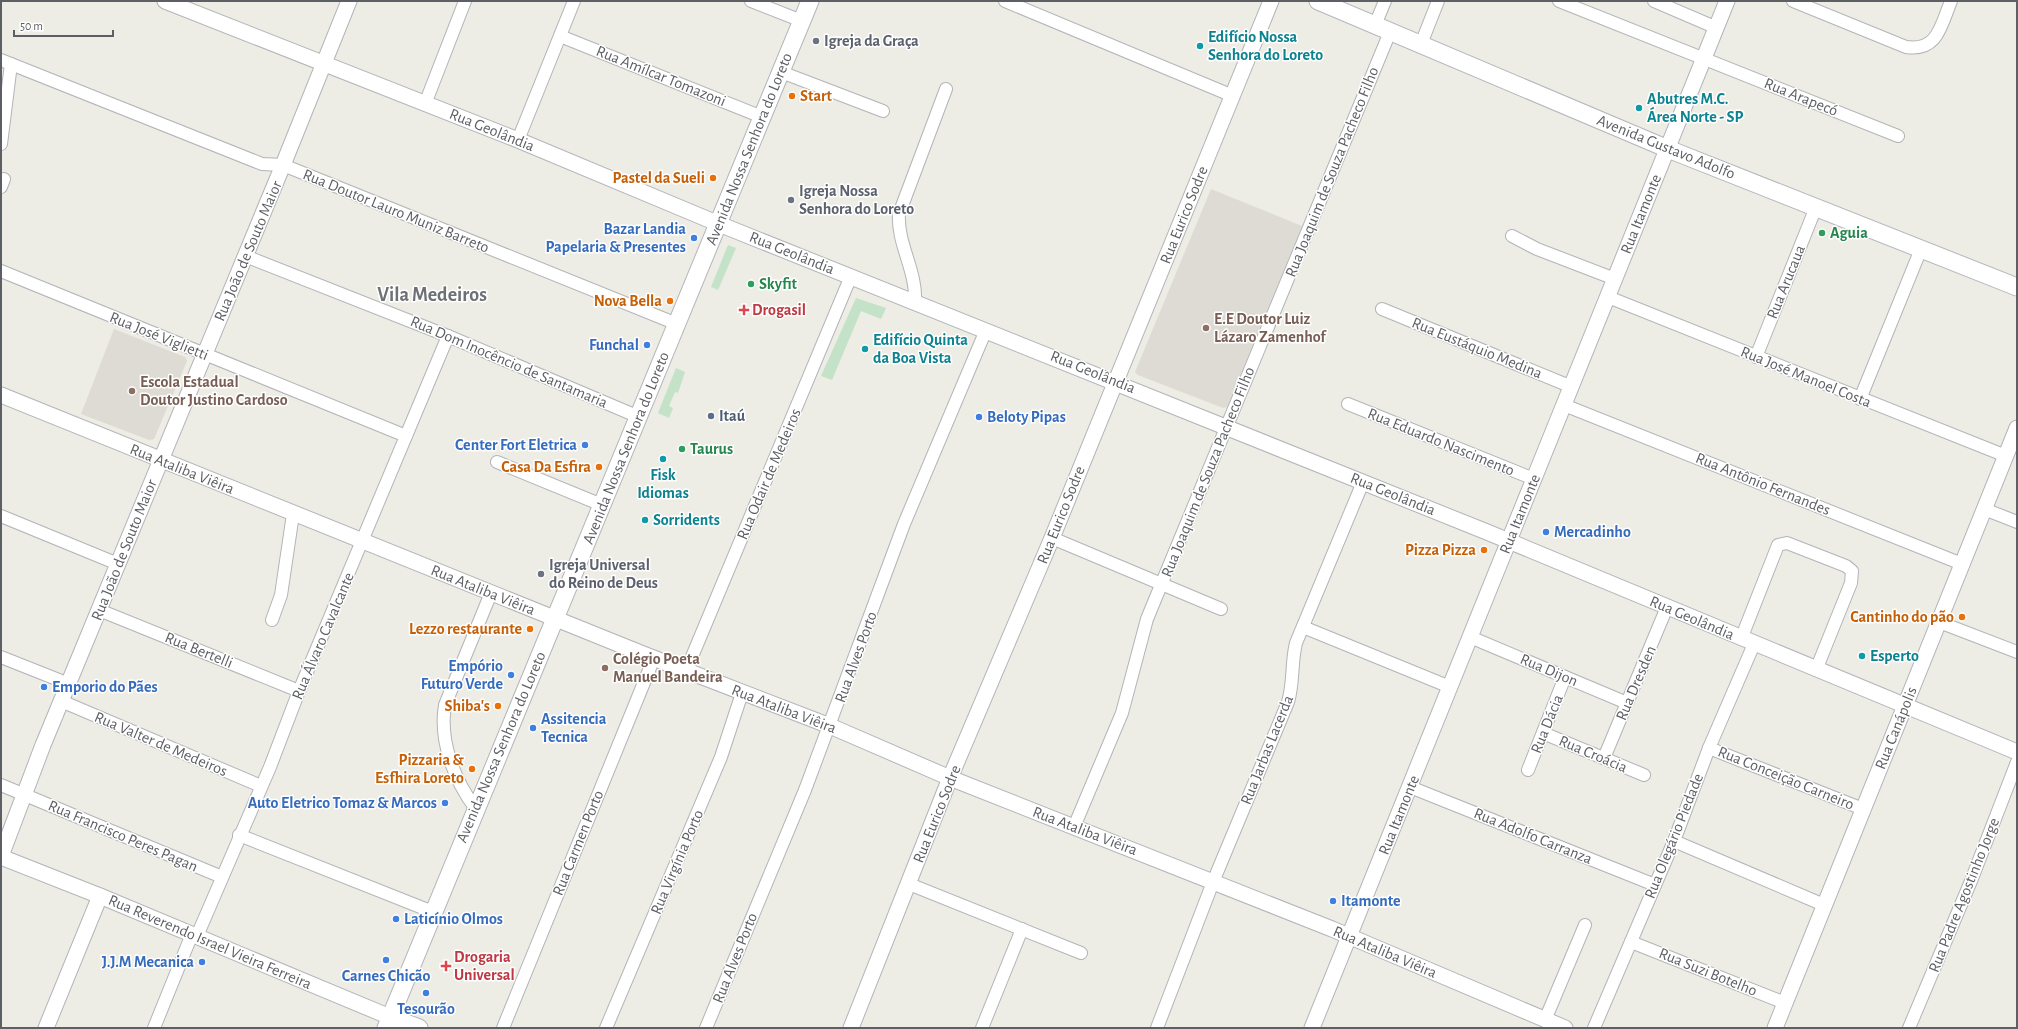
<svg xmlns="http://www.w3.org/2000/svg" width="2018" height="1029" font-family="'Alegreya Sans',sans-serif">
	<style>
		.education { fill: #dddbd3 }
		.green { fill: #c4e2c8 }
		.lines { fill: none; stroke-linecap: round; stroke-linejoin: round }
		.minor-casing { stroke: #b2b4b8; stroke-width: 14 }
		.tertiary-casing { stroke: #b2b4b8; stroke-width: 17 }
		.secondary-casing { stroke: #b3b6ba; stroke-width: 19 }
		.minor { stroke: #fff; stroke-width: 12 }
		.tertiary { stroke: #fff; stroke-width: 15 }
		.secondary { stroke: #fff; stroke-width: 17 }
		.worship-dot { fill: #6b7280; stroke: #fff; stroke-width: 1.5 }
		.culture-dot { fill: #0f9aa8; stroke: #fff; stroke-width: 1.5 }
		.food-dot { fill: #e8710a; stroke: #fff; stroke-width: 1.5 }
		.leisure-dot { fill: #2e9e5b; stroke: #fff; stroke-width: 1.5 }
		.shop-dot { fill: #3f7fe0; stroke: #fff; stroke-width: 1.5 }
		.health-dot { fill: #e0444e; stroke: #fff; stroke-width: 1.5 }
		.education-dot { fill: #8d6e63; stroke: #fff; stroke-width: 1.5 }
		.service-dot { fill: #5c6f8a; stroke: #fff; stroke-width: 1.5 }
		.labels { text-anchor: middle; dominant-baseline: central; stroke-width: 3; stroke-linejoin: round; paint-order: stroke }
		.culture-label { font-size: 16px; font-weight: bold; fill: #0d838f; stroke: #fff; text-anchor: start }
		.worship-label { font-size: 16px; font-weight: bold; fill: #5b616d; stroke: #fff; text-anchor: start }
		.street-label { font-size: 16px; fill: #5c5f63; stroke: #fff }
		.food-label { font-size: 16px; font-weight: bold; fill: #c56008; stroke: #fff; text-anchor: end }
		.shop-label { font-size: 16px; font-weight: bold; fill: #366cbe; stroke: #fff; text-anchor: end }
		.leisure-label { font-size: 16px; font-weight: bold; fill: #27864d; stroke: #fff; text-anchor: start }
		.health-label { font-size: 16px; font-weight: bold; fill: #be3a42; stroke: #fff; text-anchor: start }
		.education-label { font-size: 16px; font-weight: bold; fill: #785e54; stroke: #fff; text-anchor: start }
		.service-label { font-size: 16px; font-weight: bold; fill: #4e5e75; stroke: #fff; text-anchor: start }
		.district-label { font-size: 20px; font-weight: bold; fill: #6d7075; stroke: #fff }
	</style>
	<rect width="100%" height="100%" fill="#edece5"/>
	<g class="education">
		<polygon points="1211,189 1302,226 1227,407 1223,408 1138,375 1135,372"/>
		<polygon points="114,329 185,357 187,361 154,439 149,440 81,414"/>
	</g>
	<g class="green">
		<polygon points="728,245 736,248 718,290 711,287"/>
		<polygon points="856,298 886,308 881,319 861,311 832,380 821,376"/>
		<polygon points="676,368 685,372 678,393 675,392 669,406 673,408 669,418 658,413"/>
	</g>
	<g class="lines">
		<defs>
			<g id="minor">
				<polyline points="751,1 802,21"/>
				<polyline points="1005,1 1233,96"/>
				<polyline points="1559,1 1898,136"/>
				<polyline points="1654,1 1717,28"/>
				<path d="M 1793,1 L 1906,47 C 1938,52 1941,25 1951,1"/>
				<polyline points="1375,25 1385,1"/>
				<polyline points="560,36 762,117"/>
				<polyline points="1421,44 1438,1"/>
				<polyline points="1,60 262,164 283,165 677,324"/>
				<polyline points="781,72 883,111"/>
				<polyline points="425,104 465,1"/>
				<polyline points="518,140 574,1"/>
				<polyline points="1,144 11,64"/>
				<polyline points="1,187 4,179"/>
				<polyline points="1512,236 1537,249 1615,279"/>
				<polyline points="245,256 448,336 639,417"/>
				<polyline points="1,271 406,436"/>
				<polyline points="1608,297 2006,456"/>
				<path d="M 915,302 C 917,271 897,244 899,214 L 946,89"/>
				<polyline points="1382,309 1572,387"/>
				<polyline points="1756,357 1816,207"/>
				<polyline points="1860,399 1921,249"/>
				<polyline points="1348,404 1534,479"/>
				<polyline points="1564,405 1962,564"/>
				<polyline points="497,462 602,505"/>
				<polyline points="1984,509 2017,522"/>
				<polyline points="1,516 118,564"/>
				<polyline points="1052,538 1221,609"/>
				<polyline points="99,610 299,691"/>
				<polyline points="272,620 281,595 293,514"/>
				<polyline points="1939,622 2017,652"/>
				<polyline points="1303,627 1450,687"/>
				<polyline points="1470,637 1627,703"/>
				<polyline points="1741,639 1778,545 1787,543 1846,566 1852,571 1851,583 1816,670"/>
				<polyline points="1,657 69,684"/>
				<polyline points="686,671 851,276"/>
				<polyline points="61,701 261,786"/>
				<polyline points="1543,733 1644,775"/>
				<polyline points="1709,748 1863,809"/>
				<polyline points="1604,758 1667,607"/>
				<polyline points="1528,770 1565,677"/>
				<polyline points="1,785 222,877"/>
				<polyline points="1410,787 1655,885"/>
				<path d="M 476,809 C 454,780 439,741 445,705 L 491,593"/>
				<polyline points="1074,827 1122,713 1147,619 1390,32"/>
				<polyline points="239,835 433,912"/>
				<polyline points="1674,841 1824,905"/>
				<polyline points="909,884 1081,953"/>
				<polyline points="197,936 270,767 299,691 448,336"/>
				<polyline points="1631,942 1785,1003"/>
				<polyline points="1545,1020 1585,925"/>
				<polyline points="154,1028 192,934"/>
				<polyline points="503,1028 654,658"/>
				<polyline points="606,1028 721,757 742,693"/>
				<polyline points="706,1028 805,790 904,524 986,330"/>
				<polyline points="982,1028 1022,929"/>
				<path d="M 1157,1028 L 1213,882 L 1288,702 C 1294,682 1291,663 1296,643 L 1363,482"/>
				<polyline points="1594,1028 1674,841 1709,748 1754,644"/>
				<polyline points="1909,1028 1971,881 2017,762"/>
			</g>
			<g id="tertiary">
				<polyline points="165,1 518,140 719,224 1487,532 2017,752"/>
				<polyline points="1,395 643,654 830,726 950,778 1332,929 1565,1028"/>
				<polyline points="1,856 43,745 283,165 349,1"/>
				<polyline points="1,857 100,896 390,1017"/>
				<polyline points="46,1028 100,896"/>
				<polyline points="851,1028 950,778 1052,538 1271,1"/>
				<polyline points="1312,1028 1727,1"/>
				<polyline points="1775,1028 2017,428"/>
			</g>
			<g id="secondary">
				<polyline points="1318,1 1668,149 2017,287"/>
				<polyline points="390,1017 419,1028"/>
				<polyline points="386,1028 810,1"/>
			</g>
		</defs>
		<use href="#minor" class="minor-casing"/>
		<use href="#tertiary" class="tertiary-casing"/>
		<use href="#secondary" class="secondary-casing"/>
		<use href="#minor" class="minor"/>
		<use href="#tertiary" class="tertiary"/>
		<use href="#secondary" class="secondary"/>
	</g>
	<g class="worship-dot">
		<circle cx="816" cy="41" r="4"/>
		<circle cx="791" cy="200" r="4"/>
		<circle cx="541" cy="574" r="4"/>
	</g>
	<g class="culture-dot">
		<circle cx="1200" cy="46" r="4"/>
		<circle cx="1639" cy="108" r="4"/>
		<circle cx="865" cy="349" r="4"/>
		<circle cx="663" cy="459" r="4"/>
		<circle cx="645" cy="520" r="4"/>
		<circle cx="1862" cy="656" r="4"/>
	</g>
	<g class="food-dot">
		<circle cx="792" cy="96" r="4"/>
		<circle cx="713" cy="178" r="4"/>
		<circle cx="670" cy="301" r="4"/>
		<circle cx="599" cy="467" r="4"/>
		<circle cx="1484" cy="550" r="4"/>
		<circle cx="1962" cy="617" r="4"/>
		<circle cx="530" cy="629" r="4"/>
		<circle cx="498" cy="706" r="4"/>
		<circle cx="472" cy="769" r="4"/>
	</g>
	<g class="leisure-dot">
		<circle cx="1822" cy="233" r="4"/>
		<circle cx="751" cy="284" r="4"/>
		<circle cx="682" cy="449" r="4"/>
	</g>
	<g class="shop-dot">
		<circle cx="694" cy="238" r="4"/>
		<circle cx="647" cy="345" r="4"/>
		<circle cx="979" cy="417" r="4"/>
		<circle cx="585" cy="445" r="4"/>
		<circle cx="1546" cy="532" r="4"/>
		<circle cx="511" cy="675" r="4"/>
		<circle cx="44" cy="687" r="4"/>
		<circle cx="533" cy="728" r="4"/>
		<circle cx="445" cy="803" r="4"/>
		<circle cx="1333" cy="901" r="4"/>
		<circle cx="396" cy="919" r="4"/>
		<circle cx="386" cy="960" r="4"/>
		<circle cx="202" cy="962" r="4"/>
		<circle cx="426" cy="993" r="4"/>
	</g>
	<g class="health-dot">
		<path d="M742 304h4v4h4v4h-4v4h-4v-4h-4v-4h4z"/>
		<path d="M444 960h4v4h4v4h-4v4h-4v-4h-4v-4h4z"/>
	</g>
	<g class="education-dot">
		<circle cx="1206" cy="328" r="4"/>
		<circle cx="132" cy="391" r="4"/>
		<circle cx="605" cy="668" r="4"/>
	</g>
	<circle class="service-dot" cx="711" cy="416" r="4"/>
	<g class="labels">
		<g class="culture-label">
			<text x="1208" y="37">Edifício Nossa<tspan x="1208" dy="18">Senhora do Loreto</tspan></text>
			<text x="1647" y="99">Abutres M.C.<tspan x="1647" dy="18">Área Norte - SP</tspan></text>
			<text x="873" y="340">Edifício Quinta<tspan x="873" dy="18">da Boa Vista</tspan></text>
			<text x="663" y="475" text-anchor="middle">Fisk<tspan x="663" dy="18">Idiomas</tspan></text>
			<text x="653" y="520">Sorridents</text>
			<text x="1870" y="656">Esperto</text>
		</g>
		<g class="worship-label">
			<text x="824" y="41">Igreja da Graça</text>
			<text x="799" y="191">Igreja Nossa<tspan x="799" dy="18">Senhora do Loreto</tspan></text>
			<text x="549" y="565">Igreja Universal<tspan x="549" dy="18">do Reino de Deus</tspan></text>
		</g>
		<g class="street-label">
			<text transform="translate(661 76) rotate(22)">Rua Amílcar Tomazoni</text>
			<text transform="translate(1801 97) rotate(22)">Rua Arapecó</text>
			<text transform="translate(492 130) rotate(22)">Rua Geolândia</text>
			<text transform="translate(1666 147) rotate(22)">Avenida Gustavo Adolfo</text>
			<text transform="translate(749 149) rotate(-68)">Avenida Nossa Senhora do Loreto</text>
			<text transform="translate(1332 172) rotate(-68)">Rua Joaquim de Souza Pacheco Filho</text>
			<text transform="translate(396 211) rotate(22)">Rua Doutor Lauro Muniz Barreto</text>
			<text transform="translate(1641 214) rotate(-68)">Rua Itamonte</text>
			<text transform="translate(1184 215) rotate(-68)">Rua Eurico Sodre</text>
			<text transform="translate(248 251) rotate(-67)">Rua João de Souto Maior</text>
			<text transform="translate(792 253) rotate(22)">Rua Geolândia</text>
			<text transform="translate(1786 282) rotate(-68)">Rua Arucaua</text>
			<text transform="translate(159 336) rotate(22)">Rua José Viglietti</text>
			<text transform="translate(1477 348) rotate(22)">Rua Eustáquio Medina</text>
			<text transform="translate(509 362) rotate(23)">Rua Dom Inocêncio de Santamaria</text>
			<text transform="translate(1093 372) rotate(22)">Rua Geolândia</text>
			<text transform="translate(1806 377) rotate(22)">Rua José Manoel Costa</text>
			<text transform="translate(1441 442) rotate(22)">Rua Eduardo Nascimento</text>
			<text transform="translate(626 448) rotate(-68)">Avenida Nossa Senhora do Loreto</text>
			<text transform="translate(182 469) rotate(22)">Rua Ataliba Viêira</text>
			<text transform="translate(1208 472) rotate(-68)">Rua Joaquim de Souza Pacheco Filho</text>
			<text transform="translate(769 474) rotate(-67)">Rua Odair de Medeiros</text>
			<text transform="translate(1763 484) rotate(22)">Rua Antônio Fernandes</text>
			<text transform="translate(1393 494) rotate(22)">Rua Geolândia</text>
			<text transform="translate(1520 514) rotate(-68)">Rua Itamonte</text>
			<text transform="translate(1061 515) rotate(-68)">Rua Eurico Sodre</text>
			<text transform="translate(124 550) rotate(-68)">Rua João de Souto Maior</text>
			<text transform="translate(483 590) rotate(22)">Rua Ataliba Viêira</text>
			<text transform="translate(1692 618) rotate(23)">Rua Geolândia</text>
			<text transform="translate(323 636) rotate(-67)">Rua Álvaro Cavalcante</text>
			<text transform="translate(199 650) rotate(22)">Rua Bertelli</text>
			<text transform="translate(856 657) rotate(-70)">Rua Alves Porto</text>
			<text transform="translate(1549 670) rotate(23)">Rua Dijon</text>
			<text transform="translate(1636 683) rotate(-67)">Rua Dresden</text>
			<text transform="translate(784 709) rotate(21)">Rua Ataliba Viêira</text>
			<text transform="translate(1547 724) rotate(-68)">Rua Dácia</text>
			<text transform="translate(1896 728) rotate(-68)">Rua Canápolis</text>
			<text transform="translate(161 744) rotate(23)">Rua Valter de Medeiros</text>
			<text transform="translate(501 747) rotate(-67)">Avenida Nossa Senhora do Loreto</text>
			<text transform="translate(1267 750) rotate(-68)">Rua Jarbas Lacerda</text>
			<text transform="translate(1593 754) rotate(23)">Rua Croácia</text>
			<text transform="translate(1786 778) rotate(22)">Rua Conceição Carneiro</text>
			<text transform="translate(937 814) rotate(-68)">Rua Eurico Sodre</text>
			<text transform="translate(1399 815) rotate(-68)">Rua Itamonte</text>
			<text transform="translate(1085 831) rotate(21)">Rua Ataliba Viêira</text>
			<text transform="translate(123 836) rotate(23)">Rua Francisco Peres Pagan</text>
			<text transform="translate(1533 836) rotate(22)">Rua Adolfo Carranza</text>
			<text transform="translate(1674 836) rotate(-68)">Rua Olegário Piedade</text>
			<text transform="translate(578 843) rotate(-68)">Rua Carmen Porto</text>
			<text transform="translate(677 862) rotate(-67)">Rua Virgínia Porto</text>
			<text transform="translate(1964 895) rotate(-68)">Rua Padre Agostinho Jorge</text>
			<text transform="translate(210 942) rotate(23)">Rua Reverendo Israel Vieira Ferreira</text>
			<text transform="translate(1385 952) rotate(23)">Rua Ataliba Viêira</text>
			<text transform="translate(735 958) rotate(-68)">Rua Alves Porto</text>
			<text transform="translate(1708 972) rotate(22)">Rua Suzi Botelho</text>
		</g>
		<g class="food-label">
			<text x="800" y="96" text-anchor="start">Start</text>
			<text x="705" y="178">Pastel da Sueli</text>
			<text x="662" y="301">Nova Bella</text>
			<text x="591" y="467">Casa Da Esfira</text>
			<text x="1476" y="550">Pizza Pizza</text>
			<text x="1954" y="617">Cantinho do pão</text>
			<text x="522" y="629">Lezzo restaurante</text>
			<text x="490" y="706">Shiba's</text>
			<text x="464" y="760">Pizzaria &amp;<tspan x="464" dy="18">Esfhira Loreto</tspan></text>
		</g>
		<g class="shop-label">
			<text x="686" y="229">Bazar Landia<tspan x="686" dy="18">Papelaria &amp; Presentes</tspan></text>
			<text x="639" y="345">Funchal</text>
			<text x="987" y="417" text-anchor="start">Beloty Pipas</text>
			<text x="577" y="445">Center Fort Eletrica</text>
			<text x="1554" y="532" text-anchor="start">Mercadinho</text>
			<text x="503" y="666">Empório<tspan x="503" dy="18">Futuro Verde</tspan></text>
			<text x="52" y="687" text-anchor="start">Emporio do Pães</text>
			<text x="541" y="719" text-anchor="start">Assitencia<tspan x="541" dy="18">Tecnica</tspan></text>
			<text x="437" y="803">Auto Eletrico Tomaz &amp; Marcos</text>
			<text x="1341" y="901" text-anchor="start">Itamonte</text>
			<text x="404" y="919" text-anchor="start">Laticínio Olmos</text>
			<text x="194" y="962">J.J.M Mecanica</text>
			<text x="386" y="976" text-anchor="middle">Carnes Chicão</text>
			<text x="426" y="1009" text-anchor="middle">Tesourão</text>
		</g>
		<g class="leisure-label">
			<text x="1830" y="233">Aguia</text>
			<text x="759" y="284">Skyfit</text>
			<text x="690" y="449">Taurus</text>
		</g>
		<g class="health-label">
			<text x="752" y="310">Drogasil</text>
			<text x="454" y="957">Drogaria<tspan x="454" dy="18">Universal</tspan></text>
		</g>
		<g class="education-label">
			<text x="1214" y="319">E.E Doutor Luiz<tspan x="1214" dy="18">Lázaro Zamenhof</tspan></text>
			<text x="140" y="382">Escola Estadual<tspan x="140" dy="18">Doutor Justino Cardoso</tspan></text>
			<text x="613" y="659">Colégio Poeta<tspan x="613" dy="18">Manuel Bandeira</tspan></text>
		</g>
		<g class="service-label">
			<text x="719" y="416">Itaú</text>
		</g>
		<g class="district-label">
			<text x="432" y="295">Vila Medeiros</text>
		</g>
	</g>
	<rect width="2018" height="1029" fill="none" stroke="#5c5f63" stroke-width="4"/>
	<path d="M14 30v6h99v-6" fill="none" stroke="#5c5f63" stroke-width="2"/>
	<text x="20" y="30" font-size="12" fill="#5c5f63" stroke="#ffffff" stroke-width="3" paint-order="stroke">50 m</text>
</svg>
